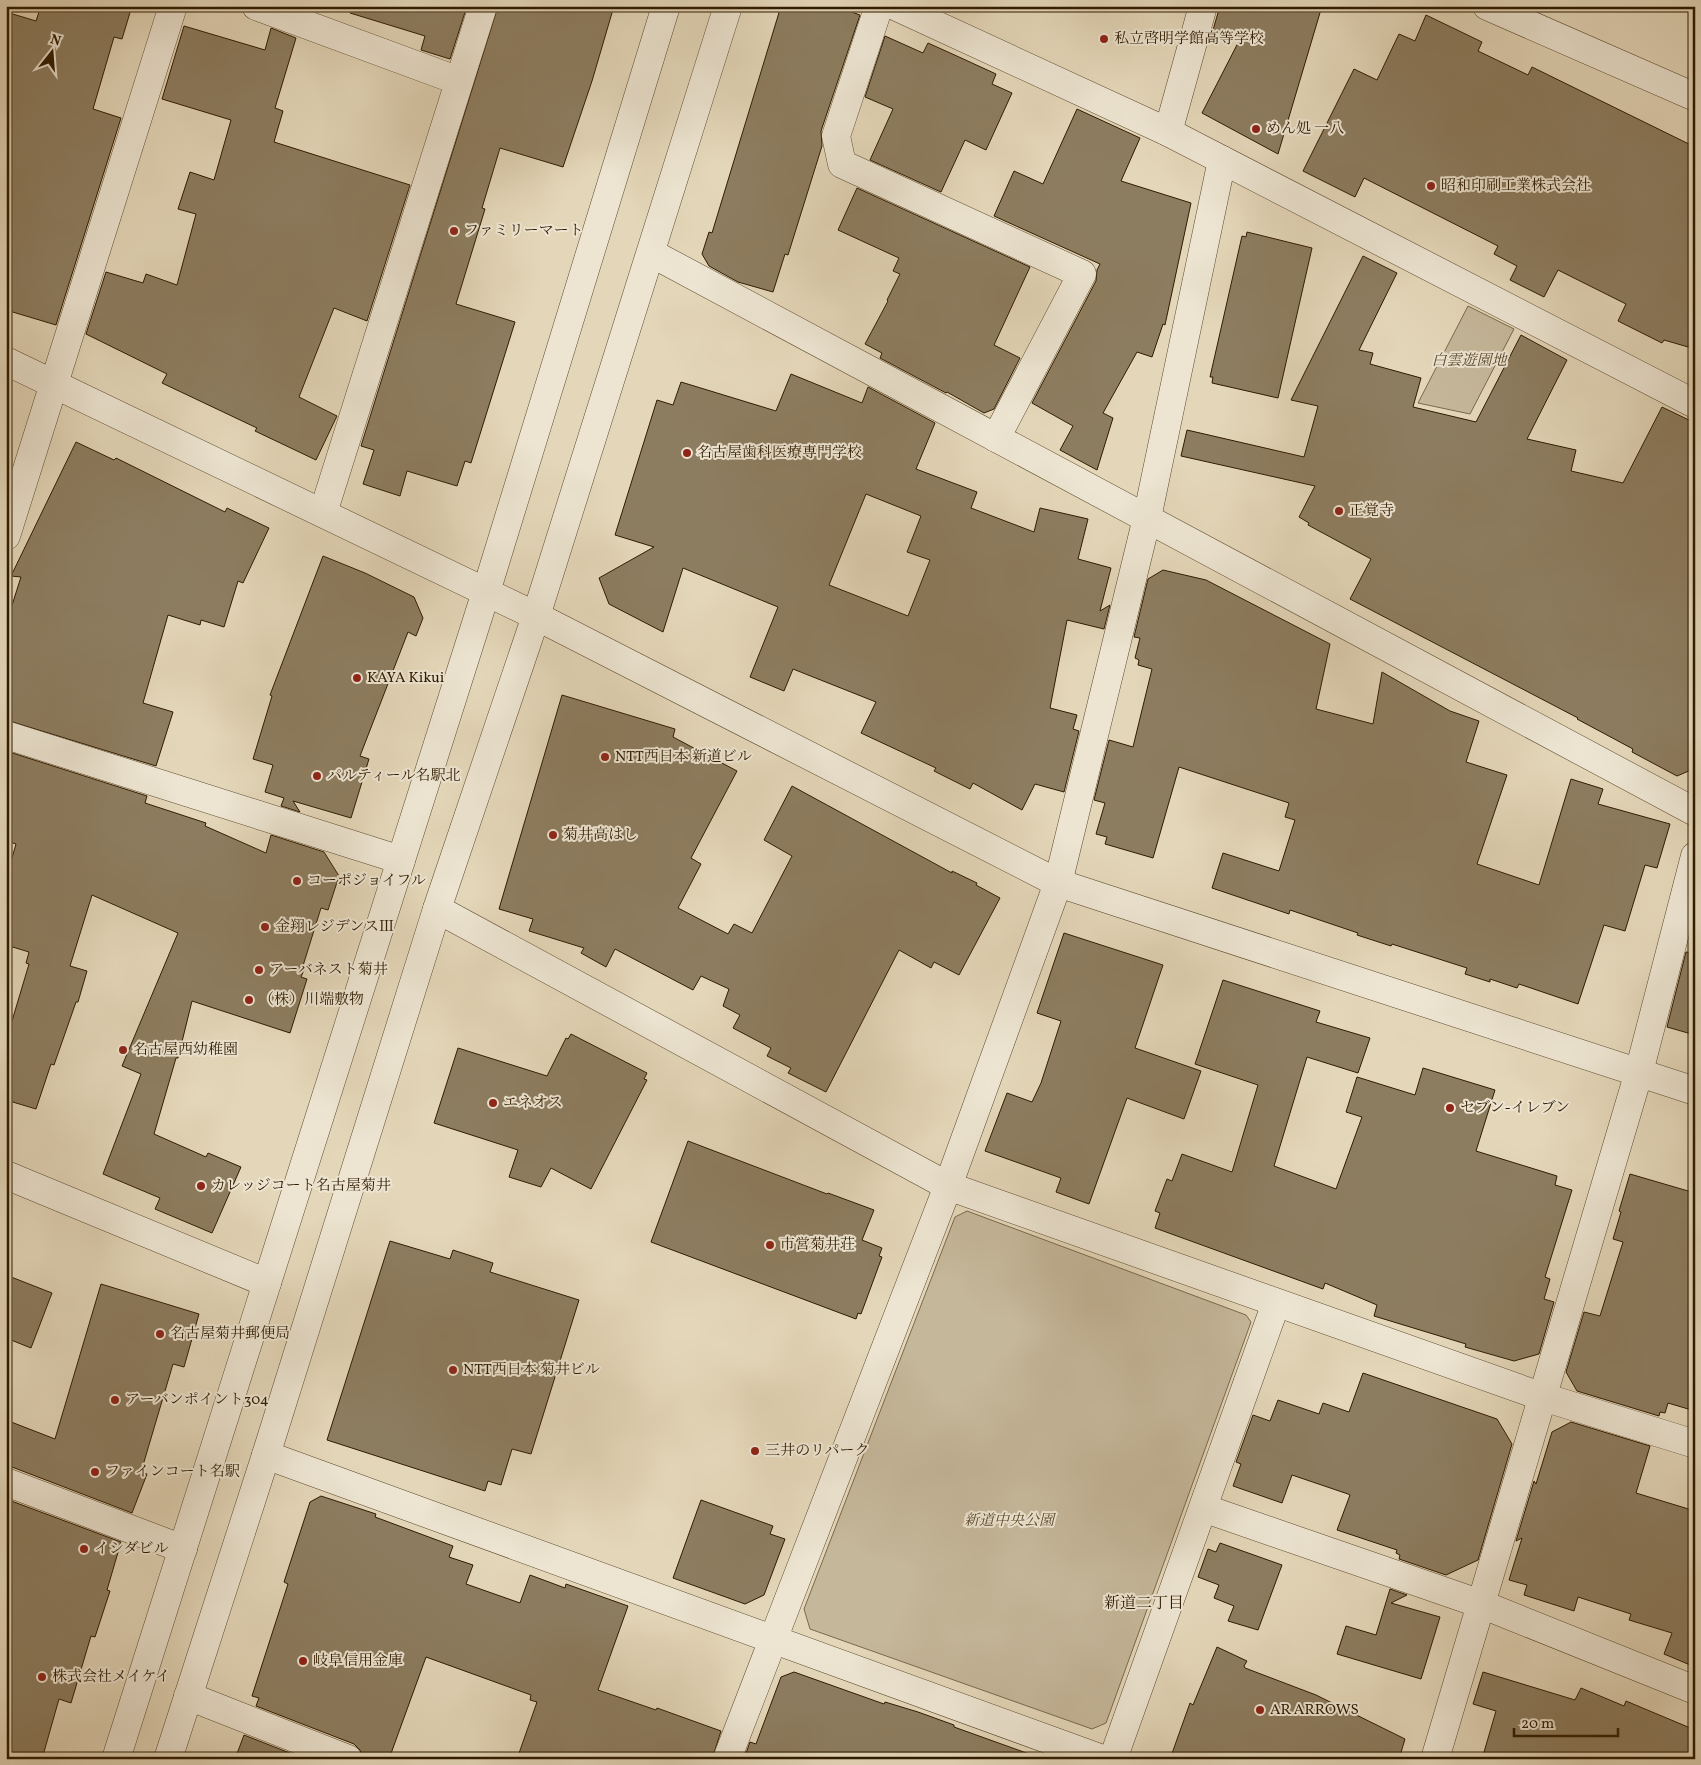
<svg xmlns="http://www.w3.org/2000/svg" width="1701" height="1765" font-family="Vollkorn,'Noto Serif JP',serif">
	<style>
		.green { fill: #c5b79a; stroke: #7a694d }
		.building { fill: #8d7d60; stroke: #2f1b00; fill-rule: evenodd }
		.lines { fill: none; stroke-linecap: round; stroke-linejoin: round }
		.minor-casing { stroke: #5c4a2e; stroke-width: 29 }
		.tertiary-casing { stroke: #5c4a2e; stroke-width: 29 }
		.minor { stroke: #ede5d2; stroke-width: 28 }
		.tertiary { stroke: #ede5d2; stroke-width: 28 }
		.poi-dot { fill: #8f2418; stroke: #ede5d2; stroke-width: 2 }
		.labels { text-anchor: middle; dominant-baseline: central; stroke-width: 4; stroke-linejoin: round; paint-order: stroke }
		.poi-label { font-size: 15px; fill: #2f1b00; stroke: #ede5d2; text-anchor: start }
		.park-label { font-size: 15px; font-style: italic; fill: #5c4a2e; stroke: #ede5d2 }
		.neighbourhood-label { font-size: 16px; fill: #2f1b00; stroke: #ede5d2 }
	</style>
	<rect width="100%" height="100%" fill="#e4d7b9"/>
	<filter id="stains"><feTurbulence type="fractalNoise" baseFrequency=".004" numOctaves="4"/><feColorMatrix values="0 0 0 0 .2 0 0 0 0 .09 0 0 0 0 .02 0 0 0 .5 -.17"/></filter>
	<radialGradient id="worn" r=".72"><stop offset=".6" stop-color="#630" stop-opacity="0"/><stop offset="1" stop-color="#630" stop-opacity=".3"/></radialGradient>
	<g class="green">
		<polygon points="1468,306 1514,329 1470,414 1418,403"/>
		<polygon points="967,1211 1246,1315 1251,1322 1106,1723 1092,1729 810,1629 804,1609 955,1217"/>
	</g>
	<g class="building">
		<polygon points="41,6 132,6 122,39 114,37 93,109 121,118 56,325 6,310 6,12 36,21"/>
		<polygon points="351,6 467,6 450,59 421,50 425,36 350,13"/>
		<polygon points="498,6 614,6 592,81 563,167 500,148 482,208 485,209 456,304 515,322 471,463 465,461 457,486 407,471 400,496 363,484 374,450 361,446"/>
		<polygon points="781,6 835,6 860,15 821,131 822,146 788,255 785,254 773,292 738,282 709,266 702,254 709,232 712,233"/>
		<polygon points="1220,6 1322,6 1278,154 1202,113 1240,39 1213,30"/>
		<polygon points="1426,15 1482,42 1478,51 1528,75 1532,67 1695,147 1695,349 1664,340 1662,343 1618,321 1626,304 1558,270 1544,297 1510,280 1517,266 1494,254 1498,246 1364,178 1355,197 1303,171 1354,69 1377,80 1399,34 1415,41"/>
		<polygon points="184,26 265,50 271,28 296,38 275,108 283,111 274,142 410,185 367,321 334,308 299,397 337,416 316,460 255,431 257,428 162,383 167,374 86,334 106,272 143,283 146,274 177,285 196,214 178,209 190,172 214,180 231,120 162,99"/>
		<polygon points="885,36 923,53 928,43 959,57 996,74 992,84 1012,93 986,150 965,140 941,192 870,160 893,109 865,97"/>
		<polygon points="1077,109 1140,138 1121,181 1191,203 1165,325 1163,324 1152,357 1137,352 1103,413 1113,418 1097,470 1060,450 1073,426 1032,403 1096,281 1097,270 1100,264 994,216 1014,171 1043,184"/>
		<polygon points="857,188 1030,267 994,345 1020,358 994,409 984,413 947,392 946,393 880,358 882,353 865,344 888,301 887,300 900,274 893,271 899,258 838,230"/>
		<polygon points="1247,232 1312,248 1278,398 1212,383 1213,377 1210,377 1242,236 1246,237"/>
		<polygon points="1363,256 1397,273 1359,350 1373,353 1370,364 1421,378 1413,407 1476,422 1521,335 1567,360 1527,439 1576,450 1571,471 1623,483 1662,407 1695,423 1695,755 1691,770 1677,776 1632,752 1633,749 1577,719 1578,718 1350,599 1371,559 1308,525 1309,523 1299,517 1315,486 1181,456 1187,430 1304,457 1318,406 1291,400"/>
		<path d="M 791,374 L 862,403 L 868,387 L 935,423 L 916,469 L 977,492 L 971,508 L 1034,532 L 1040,508 L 1088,519 L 1078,559 L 1111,568 L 1100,611 L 1110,605 L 1104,629 L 1067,620 L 1050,708 L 1077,715 L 1073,729 L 1079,731 L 1064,792 L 1035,784 L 1022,810 L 973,783 L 970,789 L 934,771 L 936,768 L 861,733 L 876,702 L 793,669 L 784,691 L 750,677 L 778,607 L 683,568 L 663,632 L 609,604 L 599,578 L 654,547 L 615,535 L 657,400 L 673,405 L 681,382 L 776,411 ZM 866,494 L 921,516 L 907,552 L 930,560 L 908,616 L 829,585 Z"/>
		<polygon points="76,442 114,460 116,458 225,512 227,508 269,528 243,583 238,581 224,627 201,620 200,625 168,615 143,703 173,712 156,766 6,720 6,624 21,577 11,576"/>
		<polygon points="323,556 365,573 414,597 423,618 416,636 408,632 360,756 369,759 351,818 293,801 300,812 281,806 284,798 265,792 273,765 253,759 272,696 270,695"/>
		<polygon points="1163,570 1206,580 1330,644 1316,709 1373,724 1382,672 1450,711 1479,721 1466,762 1507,775 1477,864 1539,885 1571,779 1603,789 1598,804 1670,824 1657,868 1645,865 1625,931 1604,925 1578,1004 1519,984 1517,988 1490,979 1490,982 1465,974 1467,968 1392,944 1391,946 1357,935 1358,933 1290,910 1289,914 1212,888 1223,853 1279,871 1295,820 1285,817 1289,803 1179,767 1153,858 1105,844 1107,837 1096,834 1105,803 1094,800 1109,740 1133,747 1152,669 1138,665 1139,660 1135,658 1140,638 1134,637 1148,579"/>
		<polygon points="562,695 675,729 673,737 737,771 691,858 701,864 678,908 728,934 734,924 752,933 792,856 764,840 792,786 952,873 952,871 977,883 976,885 1000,898 959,975 934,962 931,968 899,950 826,1092 788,1073 791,1068 767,1056 771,1048 733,1028 740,1015 723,1006 729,989 701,976 693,990 615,949 606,967 581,953 584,948 529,931 533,919 499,909"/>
		<polygon points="6,751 147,796 145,803 206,823 205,826 266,853 271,835 324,852 339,876 328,910 321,908 302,969 304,970 301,977 307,979 290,1033 192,1001 178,1058 176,1058 154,1134 206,1157 208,1153 241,1167 212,1233 155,1209 160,1198 103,1174 141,1074 122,1066 178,933 92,895 70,966 87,971 78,1002 76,1002 54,1065 51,1064 36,1109 6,1100 6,1019 12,1021 29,964 26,963 29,952 6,945 6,879 16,844 6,841"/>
		<polygon points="1064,933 1163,965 1135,1048 1201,1071 1184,1119 1127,1098 1089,1204 1056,1192 1061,1178 985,1151 1007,1093 1032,1102 1041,1083 1061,1021 1037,1013"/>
		<polygon points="1686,952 1695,953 1695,1035 1667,1027"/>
		<polygon points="1223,980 1320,1011 1316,1022 1370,1038 1358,1073 1307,1057 1274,1166 1336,1189 1362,1117 1346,1112 1357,1077 1415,1095 1423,1068 1495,1090 1476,1151 1557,1176 1555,1185 1572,1190 1545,1277 1550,1279 1544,1299 1554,1302 1539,1354 1514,1361 1465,1347 1466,1344 1374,1316 1377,1305 1325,1283 1323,1289 1155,1228 1160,1213 1155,1211 1167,1179 1172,1181 1182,1154 1232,1172 1258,1085 1195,1064"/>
		<polygon points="571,1034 647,1073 644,1079 647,1080 591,1189 551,1168 541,1187 509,1177 518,1150 434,1123 458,1048 547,1076 566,1038 568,1039"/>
		<polygon points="688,1141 827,1194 828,1193 874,1210 862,1240 882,1248 879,1256 882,1257 861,1314 858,1313 856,1319 651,1242"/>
		<polygon points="1630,1174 1695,1193 1695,1411 1668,1403 1665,1413 1660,1412 1659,1416 1577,1391 1566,1372 1584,1312 1600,1316 1623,1242 1613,1239 1621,1212 1619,1211"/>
		<polygon points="390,1241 450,1259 453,1250 493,1263 490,1272 579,1300 531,1454 512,1449 501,1485 488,1481 485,1491 327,1440"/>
		<polygon points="6,1275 52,1293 31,1348 6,1338"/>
		<polygon points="101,1284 199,1314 184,1367 173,1364 141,1472 147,1474 132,1513 12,1467 6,1467 6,1420 55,1439"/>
		<polygon points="1363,1373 1497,1419 1512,1444 1478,1560 1446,1575 1399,1559 1400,1555 1396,1553 1397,1550 1337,1530 1350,1495 1348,1494 1292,1475 1282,1503 1233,1486 1241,1464 1236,1462 1253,1415 1270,1421 1278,1400 1319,1414 1323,1403 1349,1412"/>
		<polygon points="1571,1422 1650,1446 1636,1493 1695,1511 1695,1667 1664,1654 1672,1633 1629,1620 1631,1614 1578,1597 1574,1611 1524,1595 1527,1585 1509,1580 1522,1538 1516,1541 1534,1481 1536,1484 1552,1432"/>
		<polygon points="321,1496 376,1514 375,1517 453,1546 449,1557 473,1565 466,1584 520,1603 530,1575 565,1588 566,1584 628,1606 598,1690 656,1710 657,1708 721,1731 712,1759 517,1759 537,1702 530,1700 531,1695 426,1657 389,1759 363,1759 360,1750 354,1744 256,1706 259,1698 252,1696 288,1584 284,1582 310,1502"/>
		<polygon points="6,1499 121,1542 107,1590 110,1591 95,1637 91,1636 71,1703 59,1699 42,1759 6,1759"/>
		<polygon points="701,1500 773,1526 770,1534 785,1539 764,1595 745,1604 673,1578"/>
		<polygon points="1220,1543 1282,1565 1258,1630 1228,1621 1234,1606 1214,1598 1219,1585 1198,1577 1208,1549 1216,1552"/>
		<polygon points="1390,1589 1407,1595 1391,1603 1440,1617 1421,1679 1337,1654 1346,1626 1376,1635"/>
		<polygon points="1217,1647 1247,1661 1244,1666 1245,1668 1316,1695 1405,1739 1399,1759 1170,1759 1190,1703 1193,1705"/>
		<polygon points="794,1672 884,1704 885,1702 918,1712 954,1725 954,1727 1032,1755 1031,1759 744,1759 750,1742 756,1744 781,1677"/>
		<polygon points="1483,1672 1575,1700 1581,1688 1624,1706 1626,1701 1695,1730 1695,1759 1482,1759 1496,1711 1473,1704"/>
		<polygon points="244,1735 305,1759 235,1759"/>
	</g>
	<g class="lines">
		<defs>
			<g id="minor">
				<polyline points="256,6 459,81"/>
				<polyline points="879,6 836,136 842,164 1082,274 996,438"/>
				<polyline points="895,6 1168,132 1695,404"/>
				<polyline points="1487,6 1695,97"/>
				<polyline points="1168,132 1203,6"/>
				<polyline points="651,253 1695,812"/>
				<polyline points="323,513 483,6"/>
				<polyline points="6,536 173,6"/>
				<polyline points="6,735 401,860"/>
				<polyline points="437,909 948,1186 1543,1397 1695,1444"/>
				<polyline points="6,1175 267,1283"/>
				<polyline points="266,1455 1102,1759"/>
				<polyline points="6,1482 183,1549"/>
				<polyline points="1203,1508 1481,1604 1695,1690"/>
				<polyline points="188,1696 348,1759"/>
				<polyline points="727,1759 948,1186 1058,883 1147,518 1222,160"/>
				<polyline points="1113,1759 1276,1303"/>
				<polyline points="1435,1759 1639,1072 1695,856"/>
			</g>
			<g id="tertiary">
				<polyline points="6,361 536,616 1058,883 1695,1091"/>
				<polyline points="116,1759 486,592 666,6"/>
				<polyline points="168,1759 266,1455 437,909 536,616 728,6"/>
			</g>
		</defs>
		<use href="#minor" class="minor-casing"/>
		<use href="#tertiary" class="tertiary-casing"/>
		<use href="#minor" class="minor"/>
		<use href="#tertiary" class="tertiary"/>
	</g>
	<g class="poi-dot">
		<circle cx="1104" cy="39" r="5"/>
		<circle cx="1256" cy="129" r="5"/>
		<circle cx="1431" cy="186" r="5"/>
		<circle cx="454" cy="231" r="5"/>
		<circle cx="687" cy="453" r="5"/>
		<circle cx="1339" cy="511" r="5"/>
		<circle cx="357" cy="678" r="5"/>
		<circle cx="605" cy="757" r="5"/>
		<circle cx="317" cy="776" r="5"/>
		<circle cx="553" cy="835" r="5"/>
		<circle cx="297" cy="881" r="5"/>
		<circle cx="265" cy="927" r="5"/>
		<circle cx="259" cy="970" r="5"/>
		<circle cx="249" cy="1000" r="5"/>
		<circle cx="123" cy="1050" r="5"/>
		<circle cx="493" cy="1103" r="5"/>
		<circle cx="1450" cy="1108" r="5"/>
		<circle cx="201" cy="1186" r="5"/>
		<circle cx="770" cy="1245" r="5"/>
		<circle cx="160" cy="1334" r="5"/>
		<circle cx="453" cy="1370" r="5"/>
		<circle cx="115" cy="1400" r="5"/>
		<circle cx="755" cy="1451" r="5"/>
		<circle cx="95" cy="1472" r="5"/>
		<circle cx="84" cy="1549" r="5"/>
		<circle cx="303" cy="1661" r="5"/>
		<circle cx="42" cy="1677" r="5"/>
		<circle cx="1260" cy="1710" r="5"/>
	</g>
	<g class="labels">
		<g class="poi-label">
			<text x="1114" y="39">私立啓明学館高等学校</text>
			<text x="1266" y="129">めん処 一八</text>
			<text x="1441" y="186">昭和印刷工業株式会社</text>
			<text x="464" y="231">ファミリーマート</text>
			<text x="697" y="453">名古屋歯科医療専門学校</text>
			<text x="1349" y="511">正覚寺</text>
			<text x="367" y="678">KAYA Kikui</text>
			<text x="615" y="757">NTT西日本 新道ビル</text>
			<text x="327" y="776">パルティール名駅北</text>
			<text x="563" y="835">菊井高はし</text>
			<text x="307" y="881">コーポジョイフル</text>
			<text x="275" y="927">金翔レジデンスⅢ</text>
			<text x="269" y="970">アーバネスト菊井</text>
			<text x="259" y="1000">（株）川端敷物</text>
			<text x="133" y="1050">名古屋西幼稚園</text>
			<text x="503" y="1103">エネオス</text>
			<text x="1460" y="1108">セブン-イレブン</text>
			<text x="211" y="1186">カレッジコート名古屋菊井</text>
			<text x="780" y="1245">市営菊井荘</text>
			<text x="170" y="1334">名古屋菊井郵便局</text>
			<text x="463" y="1370">NTT西日本 菊井ビル</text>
			<text x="125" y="1400">アーバンポイント304</text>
			<text x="765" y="1451">三井のリパーク</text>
			<text x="105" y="1472">ファインコート名駅</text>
			<text x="94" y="1549">イシダビル</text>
			<text x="313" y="1661">岐阜信用金庫</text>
			<text x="52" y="1677">株式会社メイケイ</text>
			<text x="1270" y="1710">AR ARROWS</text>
		</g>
		<g class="park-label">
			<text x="1469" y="361">白雲遊園地</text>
			<text x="1009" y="1521">新道中央公園</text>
		</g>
		<g class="neighbourhood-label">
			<text x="1144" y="1604">新道二丁目</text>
		</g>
	</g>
	<rect width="1701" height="1765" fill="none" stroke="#e4d7b9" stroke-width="25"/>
	<rect x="8" y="8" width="1686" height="1750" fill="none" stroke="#2f1b00" stroke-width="2.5"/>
	<rect x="12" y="12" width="1676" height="1740" fill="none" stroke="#2f1b00"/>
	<g transform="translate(52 52) rotate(17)" stroke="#ede5d2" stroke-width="4" paint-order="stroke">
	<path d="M0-4L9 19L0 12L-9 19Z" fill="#2f1b00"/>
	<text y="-8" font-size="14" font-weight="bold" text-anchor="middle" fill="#2f1b00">N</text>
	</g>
	<path d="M1514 1728v8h104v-8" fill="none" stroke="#2f1b00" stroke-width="2.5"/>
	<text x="1521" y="1728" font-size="15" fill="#2f1b00" stroke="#ede5d2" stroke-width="4" paint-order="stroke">20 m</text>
	<rect width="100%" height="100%" filter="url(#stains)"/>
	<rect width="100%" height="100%" fill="url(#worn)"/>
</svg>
